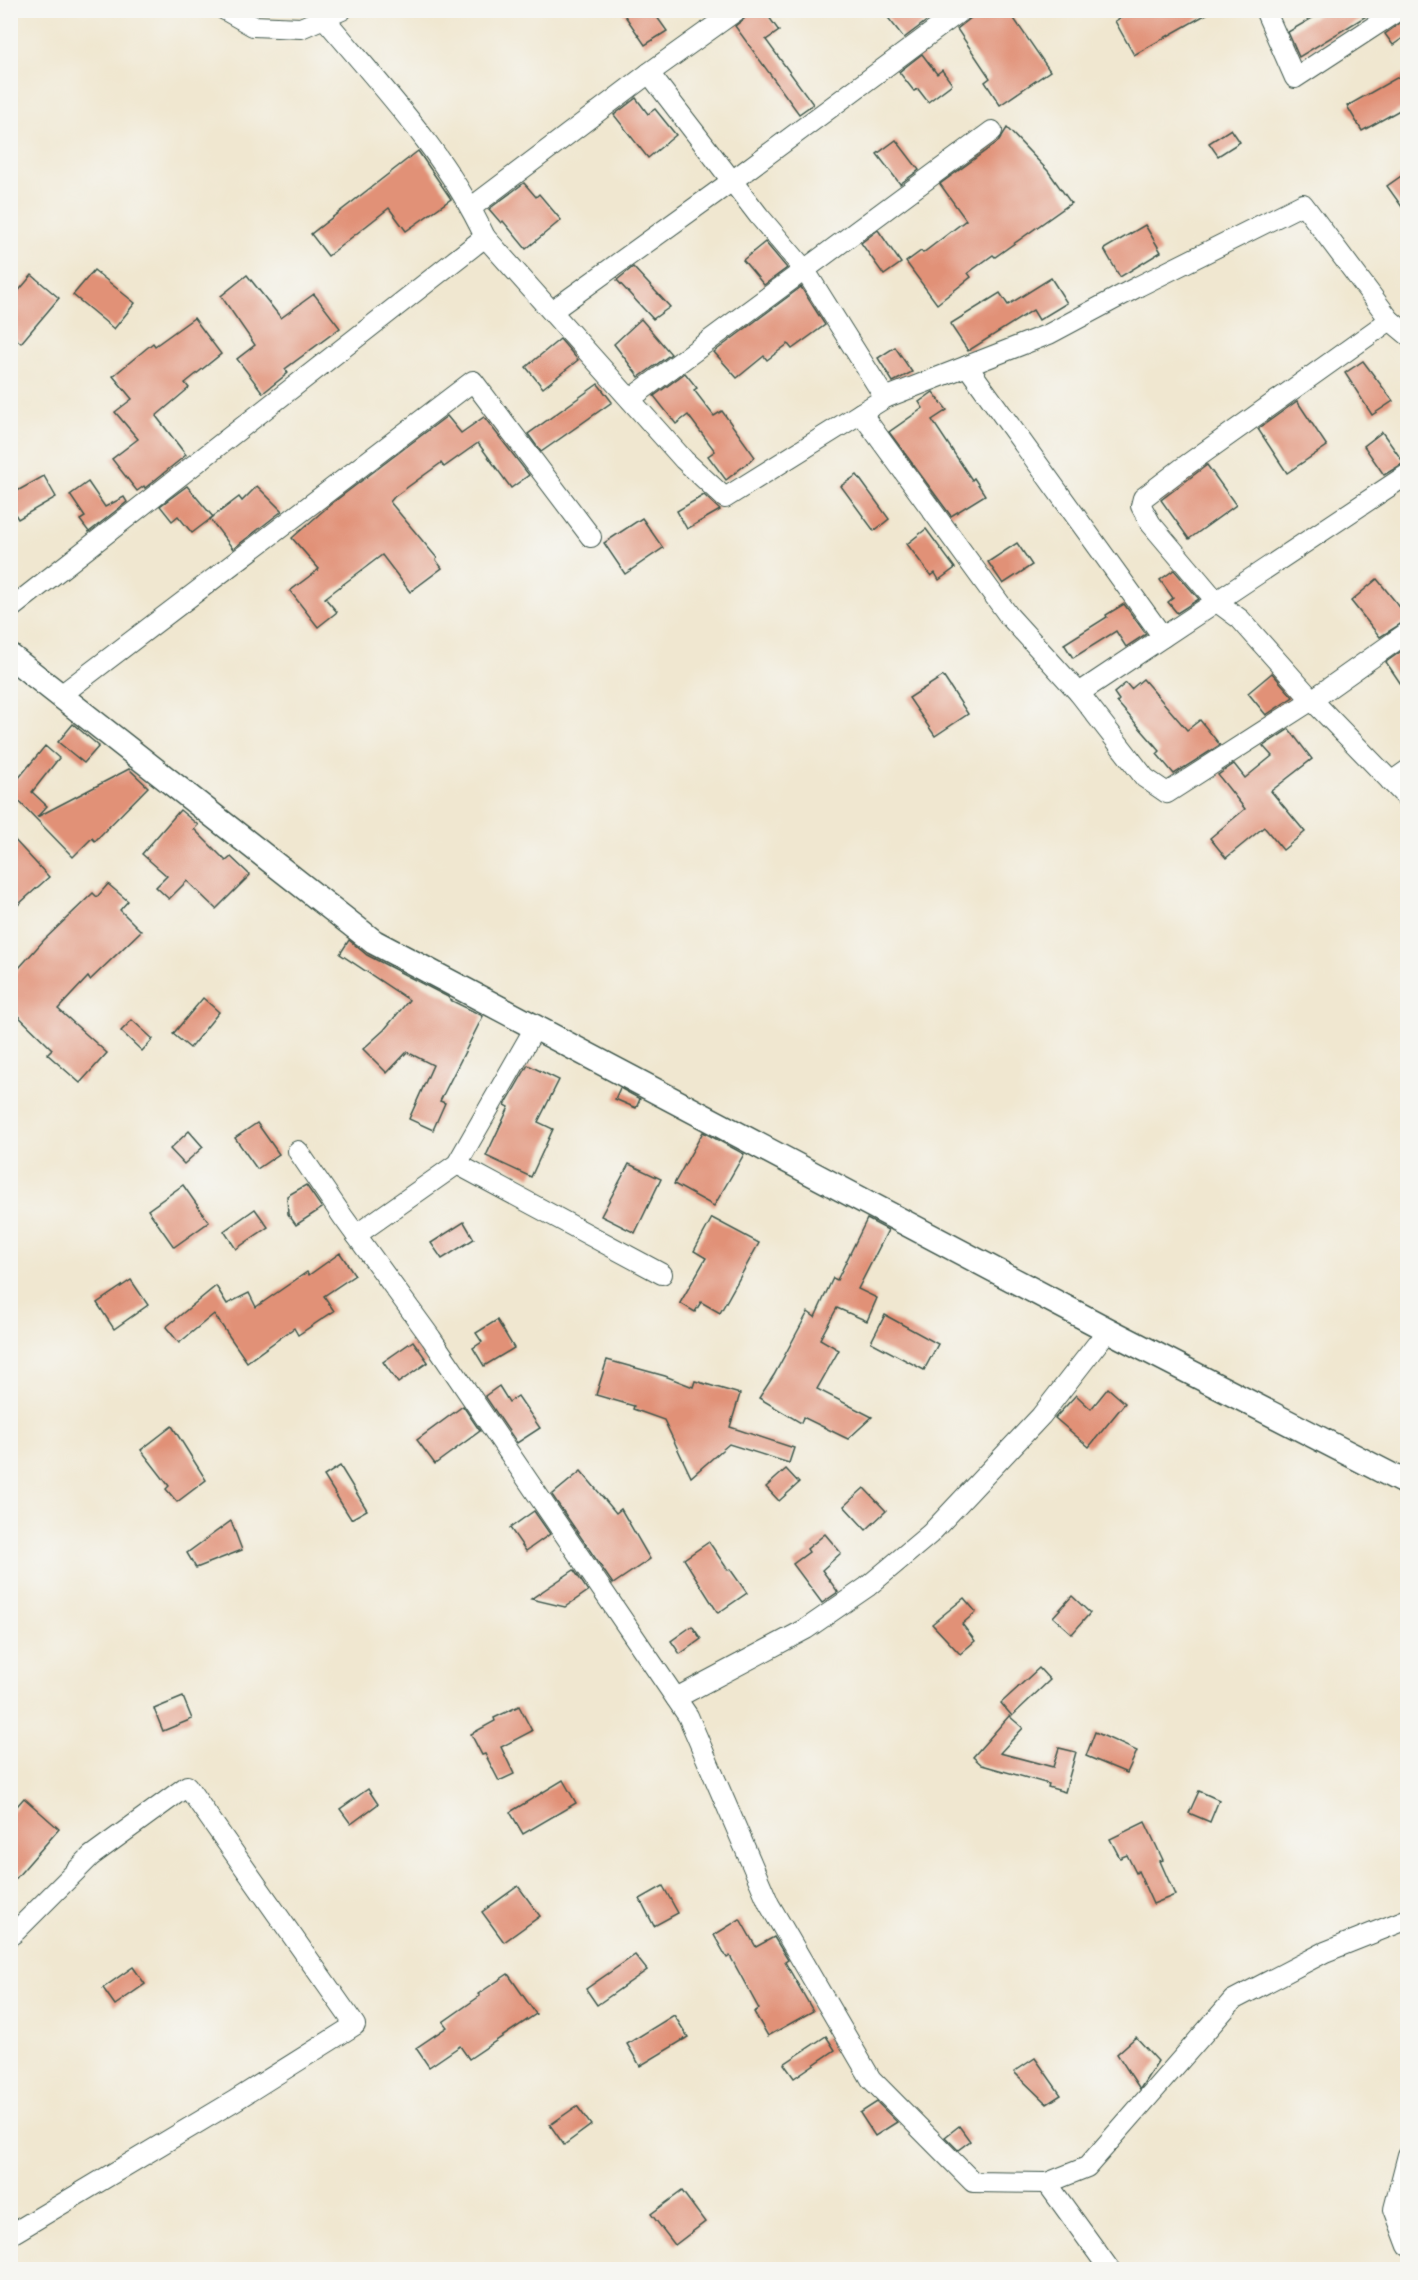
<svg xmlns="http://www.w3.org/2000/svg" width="1418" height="2280" font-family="'Comic Neue',sans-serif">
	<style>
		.building { fill: #e19177 }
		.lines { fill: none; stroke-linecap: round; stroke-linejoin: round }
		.minor-casing { stroke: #3e564b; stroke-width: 22 }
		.tertiary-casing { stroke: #3e564b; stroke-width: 27 }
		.minor { stroke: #fff; stroke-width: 20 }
		.tertiary { stroke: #fff; stroke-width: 24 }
	</style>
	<rect width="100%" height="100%" fill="#f6f6f2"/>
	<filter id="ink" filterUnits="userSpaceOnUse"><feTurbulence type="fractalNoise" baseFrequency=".0167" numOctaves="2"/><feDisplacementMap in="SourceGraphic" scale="12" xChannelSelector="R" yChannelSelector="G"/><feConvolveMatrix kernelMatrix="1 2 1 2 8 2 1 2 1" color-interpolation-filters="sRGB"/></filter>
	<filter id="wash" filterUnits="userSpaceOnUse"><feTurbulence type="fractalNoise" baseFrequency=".008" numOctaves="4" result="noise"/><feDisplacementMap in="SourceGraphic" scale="24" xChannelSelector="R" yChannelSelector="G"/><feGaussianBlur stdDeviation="1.35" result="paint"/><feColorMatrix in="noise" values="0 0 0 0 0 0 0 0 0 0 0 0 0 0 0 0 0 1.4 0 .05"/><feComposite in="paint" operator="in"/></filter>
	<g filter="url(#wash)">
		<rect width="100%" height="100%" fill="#f0e7d0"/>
		<g id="blocks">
			<g class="building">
				<polygon points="621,10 652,10 667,31 645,45"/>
				<polygon points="749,10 764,10 779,31 766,40 813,104 799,114 735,26 744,19"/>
				<polygon points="882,10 941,10 904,38"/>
				<polygon points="981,10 1008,10 1050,71 1000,105 985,82 990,78 957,29"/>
				<polygon points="1133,10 1214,10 1134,55 1115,21"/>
				<polygon points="1326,10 1376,10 1299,57 1288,32"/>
				<polygon points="1407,18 1407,35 1393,45 1385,34"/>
				<polygon points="922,54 937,74 942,70 952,84 928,102 918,89 914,91 899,72"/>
				<polygon points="1407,72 1407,106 1362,131 1347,106"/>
				<polygon points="636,98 648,114 655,109 676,135 648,158 614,115"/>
				<polygon points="1007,128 1048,171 1071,203 995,257 993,255 968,273 971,277 937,304 906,262 921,251 923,253 966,220 940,184 999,141"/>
				<polygon points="1231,129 1240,142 1218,156 1209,143"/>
				<polygon points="896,140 919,170 900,184 877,154"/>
				<polygon points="418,151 451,199 406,231 389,208 328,256 311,234"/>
				<polygon points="1407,172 1407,214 1387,186"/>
				<polygon points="524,183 536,197 539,194 561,220 526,249 503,221 501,223 489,209"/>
				<polygon points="1145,225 1161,252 1120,277 1104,249"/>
				<polygon points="878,230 901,263 884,275 861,243"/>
				<polygon points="765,242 787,268 764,285 743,260"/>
				<polygon points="633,267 670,307 653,319 617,280"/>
				<polygon points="94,270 135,303 114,329 73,295"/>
				<polygon points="32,275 59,298 21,343 10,334 10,301"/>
				<polygon points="247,275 281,318 314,294 340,328 285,369 288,373 263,393 237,359 255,345 221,296"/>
				<polygon points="1051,278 1067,303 1039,320 1033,310 968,351 950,324 1000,293 1008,305"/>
				<polygon points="801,287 825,325 792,349 788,344 767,360 764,356 737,378 714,352"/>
				<polygon points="194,318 221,354 185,383 189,388 156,416 186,455 145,488 144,486 137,491 112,459 138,439 115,412 132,399 113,376 153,343 155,346"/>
				<polygon points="641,319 671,354 639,377 614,344"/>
				<polygon points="560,339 578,360 543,388 526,367"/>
				<polygon points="895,347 912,372 893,382 878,358"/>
				<polygon points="1363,361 1393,401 1372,415 1345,373"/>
				<polygon points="685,373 697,388 694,390 714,416 722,411 755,457 726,480 708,456 715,451 688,415 676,424 654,396"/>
				<polygon points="598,384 612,402 541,452 528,434"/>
				<polygon points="933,392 947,410 932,420 972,480 974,478 985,495 951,516 889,432 923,408 919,402"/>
				<polygon points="1297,401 1327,446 1287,473 1258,429"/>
				<polygon points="447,416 461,433 484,417 529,475 511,488 478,443 444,467 441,463 394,497 390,502 437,558 436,560 442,568 410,592 382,555 325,598 337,612 318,627 290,591 319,569 292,538 331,504"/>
				<polygon points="1382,432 1404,463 1384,475 1364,446"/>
				<polygon points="1207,465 1236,505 1189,539 1161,500"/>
				<polygon points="857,475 889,519 874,531 841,486"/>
				<polygon points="44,476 56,497 18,519 10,506 10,495"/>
				<polygon points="88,482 105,507 124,497 127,502 89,532 80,520 85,517 70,495"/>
				<polygon points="187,486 213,517 192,533 178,516 172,521 160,506"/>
				<polygon points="257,486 282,511 233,549 210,519 239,497 242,501"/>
				<polygon points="704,495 720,510 687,529 677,511"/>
				<polygon points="642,518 663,548 625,574 604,543"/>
				<polygon points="926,529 955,568 939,580 935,573 931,576 907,544"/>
				<polygon points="1017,543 1032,565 1003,584 988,562"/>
				<polygon points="1174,570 1199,599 1177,613 1168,602 1173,598 1160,580"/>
				<polygon points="1377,579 1407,616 1407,620 1380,637 1351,601"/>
				<polygon points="1124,604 1146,634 1126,647 1116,631 1073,658 1064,644 1107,617 1106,615"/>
				<polygon points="1407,647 1407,693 1386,662"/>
				<polygon points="1272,673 1293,697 1266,715 1248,693"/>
				<polygon points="943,676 968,714 935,736 909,698"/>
				<polygon points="1143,679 1187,730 1200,720 1220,745 1174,774 1157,754 1160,751 1117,702 1119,700 1114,693 1126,683 1131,689"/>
				<polygon points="73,724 99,746 84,763 58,742"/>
				<polygon points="1289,729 1312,759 1271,791 1305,832 1283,850 1264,827 1226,858 1210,838 1245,809 1218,775 1234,764 1245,778 1272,756 1263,746"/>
				<polygon points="45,746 59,758 32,792 47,806 37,817 129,769 148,787 95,841 92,838 73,857 10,792 10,772 18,779"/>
				<polygon points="180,810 198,825 194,829 226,861 231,857 250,875 216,909 187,881 169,899 156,887 167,876 142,854"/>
				<polygon points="10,835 49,877 10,912"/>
				<polygon points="108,884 128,901 120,910 141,931 90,980 88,977 58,1009 107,1053 80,1083 47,1054 52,1049 10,1008 10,978 44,940 93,893 97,897"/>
				<polygon points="349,940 367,955 448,997 450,1000 483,1016 440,1101 445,1103 433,1130 409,1119 433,1065 407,1052 387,1073 363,1049 384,1030 409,1000 340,954"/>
				<polygon points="203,998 219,1012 190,1048 173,1034"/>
				<polygon points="132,1020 153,1039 142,1051 121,1031"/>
				<polygon points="528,1065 559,1080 538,1122 553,1129 531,1177 486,1156 509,1107 505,1105"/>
				<polygon points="620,1088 640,1099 636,1108 615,1099"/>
				<polygon points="257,1123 279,1154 257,1169 235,1138"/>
				<polygon points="189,1131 203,1147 184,1164 170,1149"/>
				<polygon points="703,1132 744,1154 714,1206 674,1184"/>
				<polygon points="629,1164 661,1179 635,1233 601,1216"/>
				<polygon points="183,1185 209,1222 174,1247 148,1210"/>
				<polygon points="306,1185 322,1208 296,1225 288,1214 287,1196"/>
				<polygon points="255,1209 268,1227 236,1249 224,1231"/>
				<polygon points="712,1218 759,1243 720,1313 701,1302 695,1312 680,1303 706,1258 694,1251"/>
				<polygon points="867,1219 888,1230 858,1289 877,1298 867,1321 837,1308 820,1339 839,1350 817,1389 872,1417 848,1439 803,1417 801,1423 759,1398 774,1375 808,1312 815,1317 833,1278 837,1280"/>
				<polygon points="464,1222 474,1239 442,1259 431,1243"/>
				<polygon points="340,1253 355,1275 324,1296 334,1311 298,1335 294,1328 247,1362 214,1314 179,1343 166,1327 216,1286 227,1304 249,1293 256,1307 307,1272 309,1275"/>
				<polygon points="131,1280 148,1305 114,1329 97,1303"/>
				<polygon points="885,1315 938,1344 924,1370 871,1342"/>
				<polygon points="497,1320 514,1348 484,1366 473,1348 482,1342 476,1333"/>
				<polygon points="413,1341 428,1362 398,1383 383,1362"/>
				<polygon points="607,1360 665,1376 693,1387 695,1381 740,1394 730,1427 794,1448 789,1463 729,1444 691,1477 664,1420 633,1409 634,1406 596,1395"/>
				<polygon points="499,1386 509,1402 518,1396 540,1428 517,1443 485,1396"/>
				<polygon points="1108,1388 1125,1403 1089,1447 1055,1418 1076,1395 1091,1409"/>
				<polygon points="463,1406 480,1431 435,1464 417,1440"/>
				<polygon points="172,1426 206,1480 177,1502 166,1489 169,1486 141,1450"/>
				<polygon points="340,1466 367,1510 351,1519 324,1476"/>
				<polygon points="786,1469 799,1483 779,1501 766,1487"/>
				<polygon points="581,1471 616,1513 621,1509 650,1559 613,1584 552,1495"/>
				<polygon points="864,1488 886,1511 866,1530 844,1506"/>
				<polygon points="534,1511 550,1534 526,1551 510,1528"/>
				<polygon points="231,1521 242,1550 196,1568 187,1553"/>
				<polygon points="825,1534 841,1553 822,1570 838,1592 822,1603 793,1564 809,1552 807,1549"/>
				<polygon points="709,1542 728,1570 730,1569 747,1593 718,1613 684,1559"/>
				<polygon points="574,1570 588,1591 565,1607 531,1599"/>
				<polygon points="1072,1596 1090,1613 1072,1634 1053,1617"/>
				<polygon points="964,1598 976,1612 962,1624 975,1641 960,1654 932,1624"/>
				<polygon points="692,1626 701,1639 680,1654 671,1641"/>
				<polygon points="1039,1668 1050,1680 1012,1716 1001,1703"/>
				<polygon points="183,1697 192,1719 163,1731 154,1709"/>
				<polygon points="519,1706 532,1731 501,1747 514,1774 499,1781 485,1754 482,1755 471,1734 495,1721 494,1718"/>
				<polygon points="1009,1716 1023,1728 1000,1753 1053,1767 1059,1748 1076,1752 1065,1792 1048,1787 1049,1784 982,1765 973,1757"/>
				<polygon points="1095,1732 1137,1751 1127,1773 1086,1756"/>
				<polygon points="563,1780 576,1803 523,1834 510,1812"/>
				<polygon points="368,1789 378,1804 351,1824 340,1809"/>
				<polygon points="1199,1791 1219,1800 1210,1822 1189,1813"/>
				<polygon points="24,1798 59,1829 10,1885 10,1814"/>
				<polygon points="1145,1822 1163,1860 1160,1861 1175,1895 1153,1904 1138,1871 1136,1873 1127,1855 1120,1858 1110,1839"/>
				<polygon points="518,1886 540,1916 504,1942 482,1912"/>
				<polygon points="663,1886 678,1913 654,1926 640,1899"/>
				<polygon points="740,1919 756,1947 774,1937 788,1960 785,1962 813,2011 768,2036 754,2012 759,2009 730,1956 727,1958 714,1935"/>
				<polygon points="635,1955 647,1970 597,2005 586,1989"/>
				<polygon points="133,1967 145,1984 115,2005 103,1988"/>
				<polygon points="508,1974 536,2014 469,2059 460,2046 429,2067 416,2048 447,2027 443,2022 480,1996 478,1994"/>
				<polygon points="674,2015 688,2037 640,2066 627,2044"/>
				<polygon points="826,2036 835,2050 794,2078 784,2064"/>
				<polygon points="1136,2037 1158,2061 1140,2089 1117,2054"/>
				<polygon points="1035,2058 1061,2095 1047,2104 1014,2072"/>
				<polygon points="877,2102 897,2122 875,2136 860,2113"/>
				<polygon points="577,2106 591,2125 564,2145 550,2125"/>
				<polygon points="959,2126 970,2141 958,2150 945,2137"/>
				<polygon points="682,2191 705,2222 675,2245 651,2214"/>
			</g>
		</g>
	</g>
	<g filter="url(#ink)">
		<use href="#blocks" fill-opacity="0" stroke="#3e564b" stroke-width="1.5"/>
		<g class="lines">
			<defs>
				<g id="minor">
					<polyline points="225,10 253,26 301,28 342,10"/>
					<polyline points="1265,10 1295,78 1399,10"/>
					<path d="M 324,18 C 382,87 447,155 485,237"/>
					<polyline points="649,73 737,10"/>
					<polyline points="472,207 649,73 759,216 804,269 885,398 1049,334 1139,286 1303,204 1390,320 1408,335"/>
					<polyline points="552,311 732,181 962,10"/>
					<polyline points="1390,320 1181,469 1143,498 1141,506 1151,524 1217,602 1240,619 1312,700 1408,799"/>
					<polyline points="967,366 1163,637"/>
					<polyline points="630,399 992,131"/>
					<polyline points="861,413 1009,616 1079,693 1145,778 1167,793 1312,700 1408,632"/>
					<polyline points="10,609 485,237 684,460 725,498 885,398"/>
					<polyline points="1079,693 1408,474"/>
					<polyline points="61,695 473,381 591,537"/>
					<polyline points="1391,782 1408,770"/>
					<polyline points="298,1151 343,1217 431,1338 688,1716 769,1904 871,2079 973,2182 1047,2183 1087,2167 1233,2000 1325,1952 1408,1919"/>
					<polyline points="457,1164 662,1274"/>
					<polyline points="356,1235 457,1164 536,1026"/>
					<polyline points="676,1698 806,1629 867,1587 930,1534 1041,1416 1108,1330"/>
					<polyline points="10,1932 13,1934 91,1856 187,1786 355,2025 234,2101 10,2235"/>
					<polyline points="1408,2155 1394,2209 1408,2246"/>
					<polyline points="1047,2183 1110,2270"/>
				</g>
				<polyline id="tertiary" points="10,656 374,942 1108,1330 1408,1484"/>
			</defs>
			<use href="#minor" class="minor-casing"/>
			<use href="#tertiary" class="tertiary-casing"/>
			<use href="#minor" class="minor"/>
			<use href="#tertiary" class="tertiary"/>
		</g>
	</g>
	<rect width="1418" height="2280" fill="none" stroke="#f6f6f2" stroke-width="36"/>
</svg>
